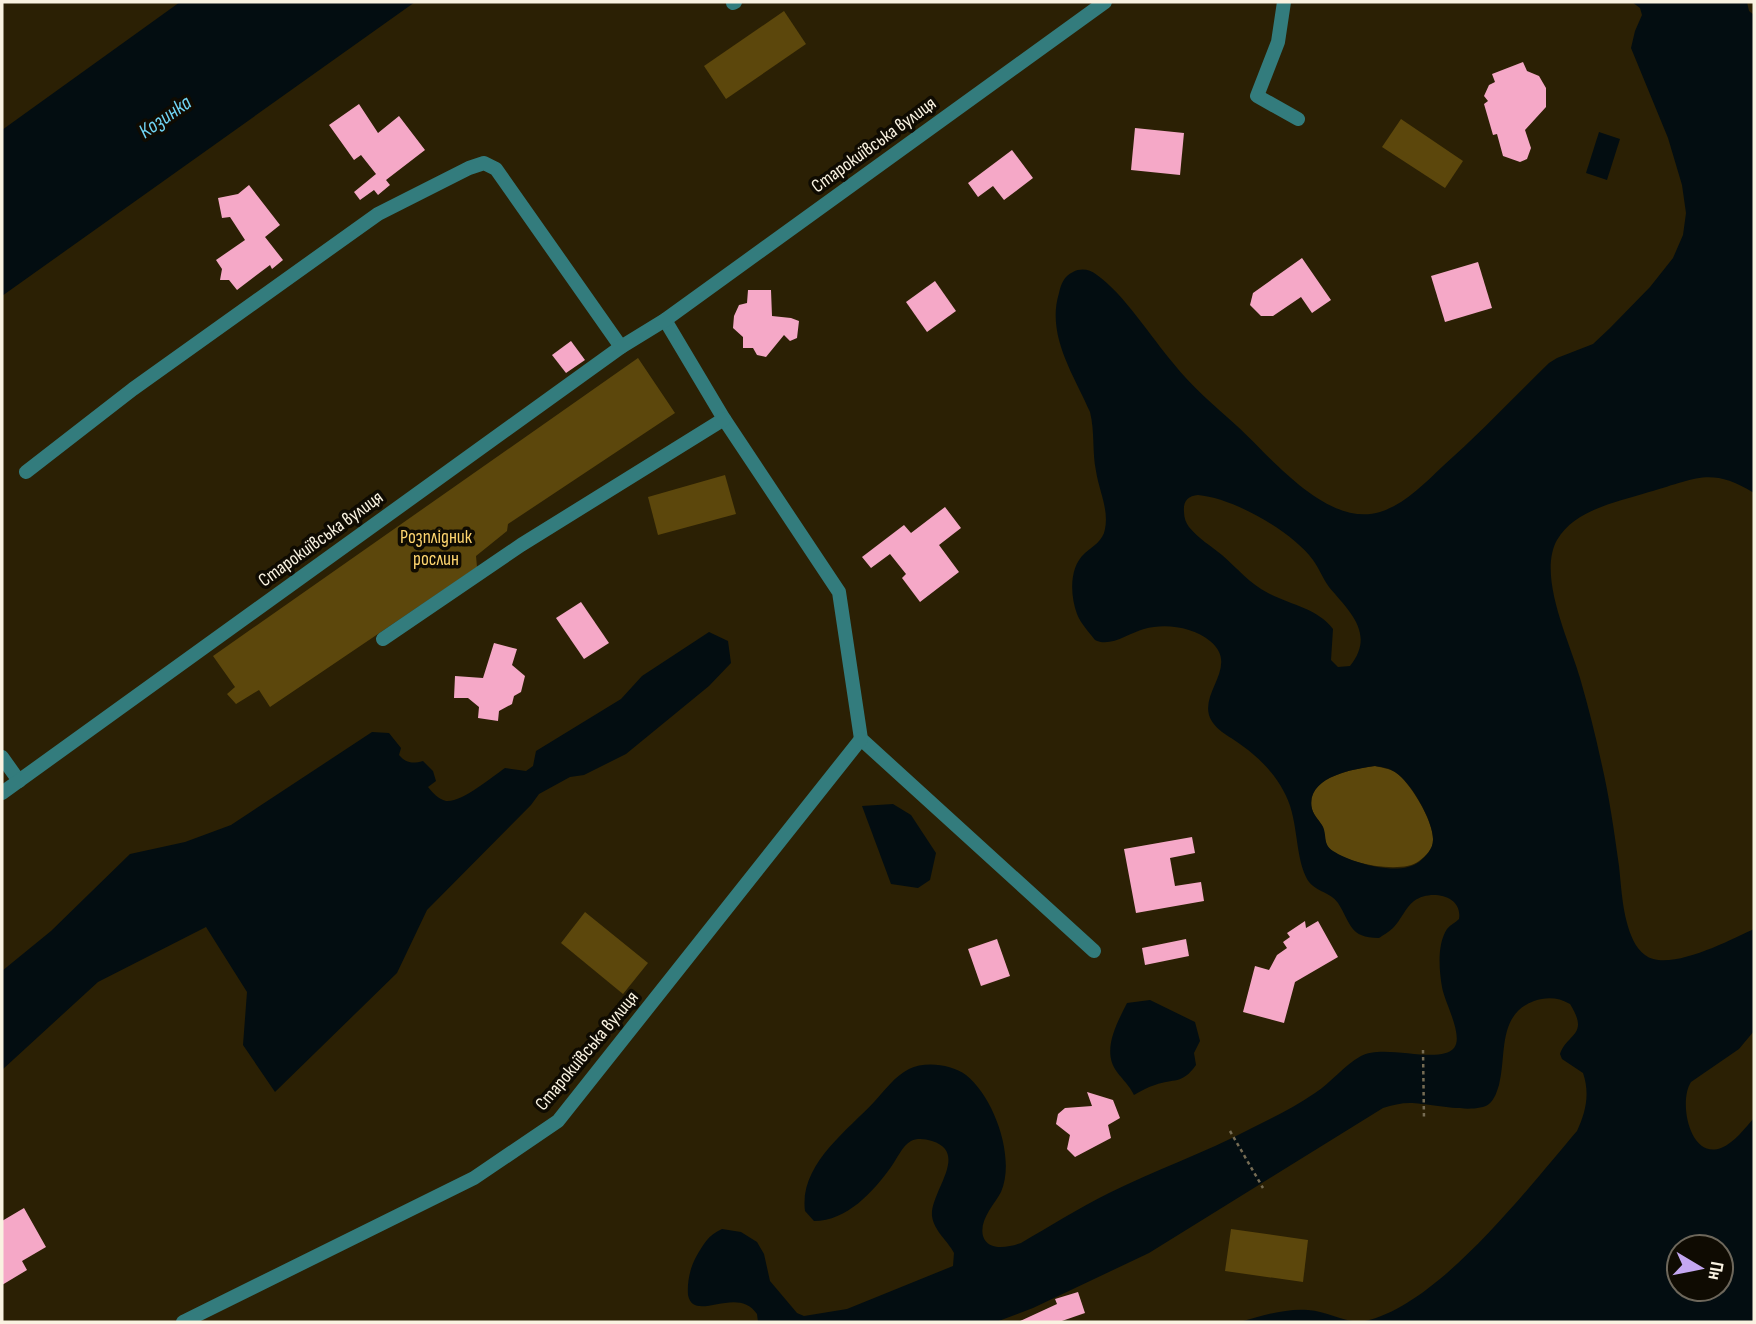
<svg xmlns="http://www.w3.org/2000/svg" width="1756" height="1324" font-family="'Sofia Sans Condensed',sans-serif">
	<style>
		.green { fill: #5c470c }
		.water { fill: #030d11; fill-rule: evenodd }
		.building { fill: #f5a8c7 }
		.lines { fill: none; stroke-linecap: round; stroke-linejoin: round }
		.path { stroke: #766c54; stroke-width: 2.5; stroke-dasharray: 3.5 3.5; stroke-linecap: butt }
		.minor { stroke: #337c7d; stroke-width: 14 }
		.labels { text-anchor: middle; dominant-baseline: central; stroke-width: 7; stroke-linejoin: round; paint-order: stroke }
		.street-label { font-size: 19px; fill: #f9f2e1; stroke: #0f0b02 }
		.park-label { font-size: 19px; fill: #fed56f; stroke: #0f0b02 }
		.water-label { font-size: 21px; font-style: italic; fill: #71d5f4; stroke: #0f0b02 }
	</style>
	<rect width="100%" height="100%" fill="#2b2004"/>
	<g class="green">
		<polygon points="784,11 806,44 726,99 704,66"/>
		<polygon points="1401,119 1463,161 1445,188 1382,147"/>
		<polygon points="638,358 675,413 508,524 507,531 476,556 477,567 270,707 259,690 236,704 227,694 235,687 213,656"/>
		<polygon points="725,475 736,514 658,535 648,497"/>
		<path d="M 1375,766 C 1384,768 1392,769 1399,775 C 1412,786 1434,823 1433,840 C 1433,849 1426,856 1419,861 C 1402,875 1342,863 1329,848 C 1324,842 1325,834 1323,827 C 1320,821 1314,816 1312,809 C 1305,777 1353,769 1375,766 Z"/>
		<polygon points="585,912 648,963 623,994 561,943"/>
		<polygon points="1231,1229 1308,1240 1303,1282 1225,1271"/>
	</g>
	<g class="water">
		<polygon points="180,2 415,2 2,296 2,130"/>
		<path d="M 1632,2 L 1747,2 L 1749,11 L 1754,15 L 1754,493 C 1711,466 1695,479 1649,492 C 1618,502 1575,509 1557,540 C 1537,576 1570,642 1580,678 C 1588,706 1595,733 1601,761 C 1609,795 1614,830 1619,866 C 1621,884 1622,905 1627,923 C 1630,934 1635,948 1645,955 C 1668,973 1730,940 1754,929 L 1754,1031 L 1739,1049 L 1691,1082 C 1678,1102 1690,1160 1721,1148 C 1734,1143 1745,1128 1754,1118 L 1754,1322 L 1240,1322 C 1261,1316 1286,1308 1308,1310 C 1328,1311 1345,1324 1365,1321 C 1439,1305 1528,1188 1577,1131 C 1586,1112 1590,1093 1583,1073 L 1562,1059 L 1560,1054 C 1567,1033 1590,1036 1570,1004 C 1558,997 1546,997 1534,1001 C 1497,1015 1507,1054 1499,1085 C 1497,1091 1495,1099 1489,1104 C 1475,1115 1428,1103 1410,1103 C 1401,1103 1392,1105 1383,1108 L 1149,1253 L 1033,1308 L 996,1322 L 758,1322 L 757,1314 C 737,1284 694,1324 688,1295 C 687,1282 690,1268 696,1257 C 703,1245 708,1235 722,1229 L 741,1232 L 757,1242 L 764,1254 L 770,1281 L 797,1313 L 804,1316 L 847,1309 L 953,1266 L 954,1253 C 948,1241 934,1231 932,1216 C 930,1192 970,1153 932,1141 C 925,1139 917,1138 911,1141 C 902,1146 897,1159 891,1167 C 873,1192 847,1221 814,1221 L 805,1211 C 799,1165 847,1131 874,1102 C 885,1090 895,1076 909,1069 C 925,1061 951,1064 966,1075 C 994,1097 1016,1158 1001,1192 C 994,1205 979,1220 983,1236 C 988,1252 1010,1247 1021,1243 C 1050,1226 1079,1208 1109,1193 C 1155,1170 1204,1153 1250,1129 C 1272,1118 1295,1107 1315,1093 C 1332,1082 1343,1066 1361,1056 C 1384,1043 1440,1065 1454,1048 C 1464,1036 1444,1001 1442,987 C 1439,970 1437,944 1447,929 C 1450,925 1455,923 1459,919 C 1463,895 1430,889 1414,901 C 1405,908 1401,920 1393,928 C 1389,932 1383,935 1379,938 C 1349,938 1351,923 1338,903 C 1330,891 1313,892 1306,877 C 1294,851 1299,817 1283,790 C 1274,773 1259,758 1244,747 C 1232,737 1214,731 1209,715 C 1202,690 1239,665 1210,641 C 1193,627 1165,623 1144,629 C 1129,633 1110,648 1095,640 C 1089,632 1081,624 1077,614 C 1070,595 1069,567 1085,553 C 1093,546 1103,541 1105,529 C 1109,509 1099,491 1096,471 C 1092,452 1095,432 1090,412 C 1074,375 1046,335 1059,293 C 1061,284 1064,276 1073,272 C 1081,268 1089,269 1097,275 C 1123,293 1152,338 1173,363 C 1192,387 1214,405 1237,426 C 1271,457 1327,528 1380,512 C 1405,504 1424,484 1443,466 C 1480,433 1514,397 1549,363 L 1557,358 L 1593,344 L 1610,328 L 1650,287 L 1673,258 L 1683,235 L 1686,213 L 1682,185 L 1668,138 L 1631,48 L 1635,31 L 1642,15 L 1640,8 ZM 1198,495 C 1233,498 1292,531 1313,560 C 1319,568 1323,579 1329,587 C 1349,611 1376,634 1350,666 L 1338,667 L 1331,660 L 1333,629 C 1317,608 1290,605 1268,593 C 1250,584 1237,568 1222,555 C 1211,546 1199,539 1189,527 C 1186,523 1184,518 1184,512 C 1183,501 1188,496 1198,495 ZM 1375,766 C 1382,767 1389,768 1395,772 C 1411,782 1434,822 1433,840 C 1433,849 1426,856 1419,862 C 1399,877 1352,863 1333,851 C 1323,845 1327,836 1323,827 C 1320,821 1314,816 1312,809 C 1305,777 1353,769 1375,766 ZM 1721,1247 L 1721,1289 L 1679,1289 L 1679,1247 Z"/>
		<polygon points="1599,132 1620,139 1607,180 1586,173"/>
		<path d="M 709,632 L 728,641 L 731,663 L 709,686 L 626,754 L 584,775 L 570,777 L 539,794 L 531,805 L 427,910 L 397,973 L 275,1092 L 243,1045 L 247,992 L 206,927 L 98,982 L 2,1070 L 2,971 L 51,931 L 130,854 L 185,842 L 231,825 L 372,732 L 389,733 L 401,748 L 399,755 C 406,763 412,764 423,761 L 433,771 L 436,781 L 428,787 C 433,793 438,799 446,801 C 461,803 492,777 505,768 L 526,771 L 533,766 L 536,751 L 621,699 L 642,676 Z"/>
		<polygon points="893,804 911,815 936,853 930,880 918,888 891,884 862,806"/>
		<path d="M 1150,1000 L 1195,1022 L 1200,1041 L 1194,1053 L 1196,1065 C 1182,1085 1174,1078 1155,1085 C 1148,1087 1141,1091 1134,1095 C 1129,1085 1123,1080 1117,1072 C 1101,1051 1117,1023 1127,1003 Z"/>
	</g>
	<g class="building">
		<polygon points="1523,62 1527,71 1539,76 1546,88 1546,107 1525,130 1531,148 1527,159 1520,162 1503,156 1497,134 1493,135 1484,104 1488,101 1484,96 1489,85 1495,82 1492,74"/>
		<polygon points="359,104 378,133 399,116 425,150 386,180 390,185 378,195 374,190 360,200 354,192 376,174 361,155 354,160 329,125"/>
		<polygon points="1135,128 1184,133 1180,175 1131,170"/>
		<polygon points="1012,150 1033,178 1004,200 993,186 978,197 968,183"/>
		<polygon points="249,185 280,225 265,237 283,260 272,269 270,265 237,290 229,280 220,280 222,269 216,260 245,240 230,217 222,218 218,198 238,194"/>
		<polygon points="1302,258 1331,300 1312,313 1301,297 1273,316 1261,316 1250,305 1253,293"/>
		<polygon points="1478,262 1492,308 1445,322 1431,276"/>
		<polygon points="935,281 956,311 927,332 906,302"/>
		<polygon points="748,290 771,290 772,316 791,318 799,321 797,338 790,341 784,335 766,357 757,355 753,348 743,348 743,337 733,328 734,316 739,305 747,303"/>
		<polygon points="571,341 585,360 566,373 552,355"/>
		<polygon points="945,507 961,528 939,545 959,572 920,602 902,578 906,574 890,554 871,568 862,557 904,525 911,533"/>
		<polygon points="581,602 609,643 584,659 556,618"/>
		<polygon points="494,643 517,649 512,665 525,676 521,692 514,696 512,704 499,711 498,721 478,718 479,707 468,698 454,698 455,676 483,678"/>
		<polygon points="1192,837 1195,853 1170,858 1175,886 1201,882 1204,901 1136,913 1124,849"/>
		<polygon points="1305,921 1306,928 1318,921 1338,957 1295,982 1284,1023 1243,1012 1255,966 1269,970 1277,955 1287,948 1283,942 1290,937 1287,933"/>
		<polygon points="997,939 1010,976 981,986 968,949"/>
		<polygon points="1186,939 1189,956 1145,965 1142,948"/>
		<polygon points="1087,1092 1113,1100 1120,1118 1108,1125 1111,1138 1075,1157 1067,1149 1070,1135 1056,1124 1058,1114 1065,1108 1092,1106"/>
		<polygon points="24,1208 46,1247 22,1261 27,1270 2,1285 2,1221"/>
		<polygon points="1078,1292 1085,1313 1059,1322 1018,1322 1057,1304 1055,1299"/>
	</g>
	<g class="lines">
		<g class="path">
			<polyline points="1423,1050 1424,1120"/>
			<polyline points="1230,1131 1263,1188"/>
		</g>
		<g class="minor">
			<polyline points="1284,2 1278,42 1257,96 1298,119"/>
			<polyline points="733,3 735,2"/>
			<polyline points="665,320 724,419 839,592 861,739 1094,951"/>
			<polyline points="26,472 133,389 378,214 469,168 484,163 496,169 621,347"/>
			<polyline points="383,639 521,545 724,419"/>
			<polyline points="2,757 19,781"/>
			<polyline points="2,793 621,347 665,320 1105,2"/>
			<polyline points="183,1322 474,1178 558,1121 861,739"/>
		</g>
	</g>
	<g class="labels">
		<g class="street-label">
			<text transform="translate(874 145) rotate(-36)">Старокиївська вулиця</text>
			<text transform="translate(321 539) rotate(-36)">Старокиївська вулиця</text>
			<text transform="translate(587 1051) rotate(-50)">Старокиївська вулиця</text>
		</g>
		<g class="park-label">
			<text x="436" y="537">Розплідник<tspan x="436" dy="22">рослин</tspan></text>
		</g>
		<g class="water-label">
			<text transform="translate(165 117) rotate(-35)">Козинка</text>
		</g>
	</g>
	<rect width="1756" height="1324" fill="none" stroke="#f9f2e1" stroke-width="7"/>
	<g transform="translate(1700 1268) rotate(100)"><circle r="33" fill="#0f0b02" stroke="#6d675b" stroke-width="2"/>
	<path d="M0-5L12 26L0 18L-12 26Z" fill="#c4a7f1"/>
	<text y="-10" font-size="19" font-weight="bold" text-anchor="middle" fill="#f9f2e1">Пн</text>
	</g>
</svg>
